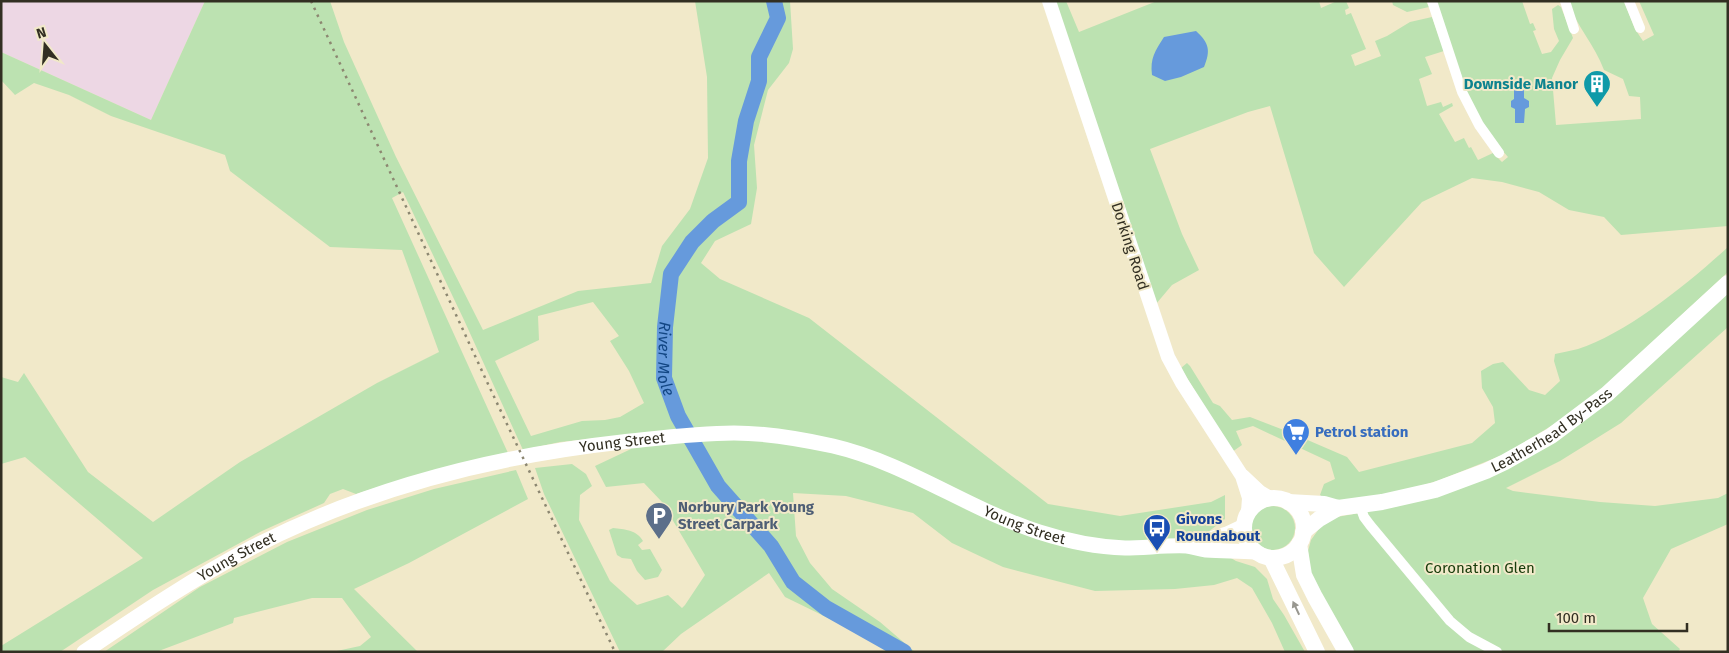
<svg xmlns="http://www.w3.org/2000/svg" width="1729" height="653" font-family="'Fira Sans',sans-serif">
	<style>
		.industrial { fill: #edd7e4 }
		.green { fill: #bce2b1; fill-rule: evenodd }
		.water { fill: #669adc }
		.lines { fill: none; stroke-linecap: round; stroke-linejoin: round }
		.river { stroke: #669adc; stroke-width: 16 }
		.minor { stroke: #fff; stroke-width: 10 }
		.secondary { stroke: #fff; stroke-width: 14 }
		.primary { stroke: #fff; stroke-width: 15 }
		.trunk { stroke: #fff; stroke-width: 16 }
		.rail { stroke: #8c8771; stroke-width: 2.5; stroke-dasharray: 2.5 5; stroke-linecap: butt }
		.oneway { fill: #989790 }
		.labels { text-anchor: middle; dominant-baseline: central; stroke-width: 4; stroke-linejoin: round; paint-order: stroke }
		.culture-label { font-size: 15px; font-weight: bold; fill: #0d838f; stroke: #f1e9c9; text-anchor: end }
		.street-label { font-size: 15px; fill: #322f22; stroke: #f1e9c9 }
		.shop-label { font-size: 15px; font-weight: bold; fill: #366cbe; stroke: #f1e9c9; text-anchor: start }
		.service-label { font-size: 15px; font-weight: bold; fill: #4e5e75; stroke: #f1e9c9; text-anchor: start }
		.transit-label { font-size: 15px; font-weight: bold; fill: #164399; stroke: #f1e9c9; text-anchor: start }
		.park-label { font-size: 15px; fill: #173b0a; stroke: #f1e9c9 }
		.water-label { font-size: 16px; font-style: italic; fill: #134784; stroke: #f1e9c9 }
	</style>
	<rect width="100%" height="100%" fill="#f1e9c9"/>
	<polygon class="industrial" points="1,1 205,1 151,120 1,52"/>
	<g class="green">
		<path d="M 205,1 L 330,1 L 344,42 L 396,157 L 483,330 L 578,291 L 651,283 L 662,246 L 690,209 L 708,158 L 707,77 L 695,1 L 790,1 L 793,49 L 789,63 L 768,90 L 754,145 L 757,188 L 751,224 L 715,241 L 701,263 L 720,279 L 809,318 L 1048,504 L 1120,516 L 1211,502 L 1225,495 L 1225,519 L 1208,532 L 1219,551 L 1236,561 L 1255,567 L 1267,579 L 1273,599 L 1284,615 L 1305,652 L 1285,652 L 1272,623 L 1252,588 L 1237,578 L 1214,585 L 1175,589 L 1095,591 L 1003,567 L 952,543 L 913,513 L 846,496 L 793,493 L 796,536 L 810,563 L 832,589 L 880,622 L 915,652 L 887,652 L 867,637 L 785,597 L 769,573 L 681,634 L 662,652 L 620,652 L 544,494 L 535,468 L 572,464 L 586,474 L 592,486 L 580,495 L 579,520 L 610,581 L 637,605 L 668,595 L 682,608 L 685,605 L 705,575 L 662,502 L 644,483 L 606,487 L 595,466 L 631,449 L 618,436 L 560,442 L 523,450 L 464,320 L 403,192 L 392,198 L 508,453 L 417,475 L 356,494 L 343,489 L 330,494 L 324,503 L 262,531 L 153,590 L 60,652 L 1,652 L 1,646 L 143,558 L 25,457 L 1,464 L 1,377 L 18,382 L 24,373 L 88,472 L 153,522 L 240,462 L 377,383 L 439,352 L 402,250 L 330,247 L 230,171 L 225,155 L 111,116 L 69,95 L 34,83 L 15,95 L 1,80 L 1,52 L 151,120 ZM 593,302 L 619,336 L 610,341 L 629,371 L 644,403 L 620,417 L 605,420 L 582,421 L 531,436 L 495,361 L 539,340 L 538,316 Z"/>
		<path d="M 1054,1 L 1066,1 L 1079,32 L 1157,1 L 1319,1 L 1321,8 L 1337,1 L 1346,1 L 1349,8 L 1345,10 L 1346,15 L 1351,13 L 1366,49 L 1351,55 L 1355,66 L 1381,56 L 1375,41 L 1387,36 L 1410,22 L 1432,17 L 1444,51 L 1425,57 L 1432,74 L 1419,79 L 1427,106 L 1441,102 L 1443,107 L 1452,103 L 1453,106 L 1439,114 L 1455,142 L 1464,138 L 1469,148 L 1471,147 L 1478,160 L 1493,153 L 1502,162 L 1508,157 C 1491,138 1473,113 1463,89 C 1451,61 1443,30 1433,1 L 1522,1 L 1530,24 L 1533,23 L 1536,30 L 1533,31 L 1542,54 L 1551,52 L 1559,41 L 1554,29 L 1552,9 L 1558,5 L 1561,7 L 1573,38 L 1560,60 L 1552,78 L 1556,125 L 1641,119 L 1640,97 L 1629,96 L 1623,79 L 1604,70 C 1595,45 1576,26 1568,1 L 1624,1 L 1635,29 L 1643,41 L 1654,35 L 1639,1 L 1728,1 L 1728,226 L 1621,235 L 1604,217 L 1569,210 L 1539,192 L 1502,182 L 1472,178 L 1422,202 L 1344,287 L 1314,253 L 1270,106 L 1248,112 L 1150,149 L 1182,234 L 1199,270 L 1172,285 L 1156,304 Z"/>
		<polygon points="1392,1 1426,1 1429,7 1407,12 1393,5"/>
		<path d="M 1728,247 L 1728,272 L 1605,386 L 1556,423 L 1505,454 L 1440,480 L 1389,496 L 1352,503 L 1326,500 L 1320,495 L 1324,484 L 1335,479 L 1330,462 L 1253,426 L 1236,431 L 1242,445 L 1232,452 L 1181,368 L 1187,363 L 1190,366 L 1213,403 L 1220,406 L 1232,420 L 1250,417 L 1289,432 L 1347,457 L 1359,472 L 1472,443 L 1495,423 L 1493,407 L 1482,388 L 1481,371 L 1493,364 L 1503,362 L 1529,390 L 1545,395 L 1560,381 L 1554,361 L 1555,354 C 1563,352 1571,351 1578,349 C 1626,334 1690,282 1728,247 Z"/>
		<polygon points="1728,292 1728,327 1621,423 1560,461 1506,488 1513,491 1600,502 1655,506 1718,498 1728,493 1728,524 1671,549 1643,598 1652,624 1680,649 1678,652 1354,652 1311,576 1308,551 1311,540 1321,526 1337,517 1398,506 1527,456"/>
		<polygon points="516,470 528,499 409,563 354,589 418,652 332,652 360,646 371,637 342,598 312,598 234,618 233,623 156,652 104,652 200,587 287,542 367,510 434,489"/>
		<circle cx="1273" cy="528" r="22"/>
		<path d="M 613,528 C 624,529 637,530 643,541 L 638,545 L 642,550 L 650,549 L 662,570 L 658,577 L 645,580 L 637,571 L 631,559 L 622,558 L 617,555 L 609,530 Z"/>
	</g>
	<g class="water">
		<path d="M 1196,31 C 1209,43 1211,50 1204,67 L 1181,77 L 1165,81 L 1152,75 C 1150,58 1155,51 1164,37 Z"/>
		<polygon points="1514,89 1524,89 1524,98 1529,101 1529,107 1525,109 1524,123 1515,123 1515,109 1511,107 1511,101 1514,99"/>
	</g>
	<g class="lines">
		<path class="river" id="s1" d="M 774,1 L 778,18 L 759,57 L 759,81 L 746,121 L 739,161 L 739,202 L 713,221 L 692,242 L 671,274 L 665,327 L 664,378 L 678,416 L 718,486 L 771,546 L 793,582 L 826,608 L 904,652"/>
		<g class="minor">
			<polyline points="1432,1 1462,92 1479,125 1499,153"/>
			<polyline points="1565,1 1574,29"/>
			<polyline points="1629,1 1640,28"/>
			<polyline points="1360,506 1364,517 1370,525 1450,621 1469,637 1497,652"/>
		</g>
		<g class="secondary">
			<polyline points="1049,1 1168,357 1182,383 1242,476 1249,498 1248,512"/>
			<polyline points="1243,476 1260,492 1272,499"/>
		</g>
		<g class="primary">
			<polyline points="1193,544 1227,534 1244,526"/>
			<path id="s2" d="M 84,652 C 139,615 194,578 253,547 C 368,488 495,456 622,442 C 660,438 697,433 734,433 C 767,433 801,439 833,446 C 906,463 968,509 1039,532 C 1067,541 1096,547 1125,548 C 1145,548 1167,545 1187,546 C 1193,547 1199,549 1206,550 C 1222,551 1239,551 1255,552"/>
		</g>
		<g class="trunk">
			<circle cx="1274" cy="528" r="30"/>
			<path id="s3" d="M 1288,502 L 1324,504 L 1338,508 L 1382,502 L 1435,490 L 1486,471 L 1505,462 L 1551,436 L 1607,394 L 1728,283"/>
			<polyline points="1303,532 1319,519 1338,508"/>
			<polyline points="1299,544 1304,575 1315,597 1346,652"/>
			<polyline points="1271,558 1317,652"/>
		</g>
		<polyline class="rail" points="311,1 488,384 615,652"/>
	</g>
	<defs><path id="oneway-solid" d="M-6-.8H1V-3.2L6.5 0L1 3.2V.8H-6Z" transform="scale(1.25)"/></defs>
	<use class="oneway" href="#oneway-solid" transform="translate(1296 608) rotate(-115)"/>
	<defs>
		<symbol id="building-pin" viewBox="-11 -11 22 30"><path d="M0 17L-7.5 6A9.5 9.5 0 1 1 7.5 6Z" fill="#0f9aa8" stroke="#f1e9c9"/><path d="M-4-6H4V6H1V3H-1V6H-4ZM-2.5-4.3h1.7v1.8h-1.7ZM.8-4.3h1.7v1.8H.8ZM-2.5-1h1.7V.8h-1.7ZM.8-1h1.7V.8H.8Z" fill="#fff"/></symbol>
		<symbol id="supermarket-pin" viewBox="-11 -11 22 30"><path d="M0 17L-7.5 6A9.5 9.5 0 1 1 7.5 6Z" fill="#3f7fe0" stroke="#f1e9c9"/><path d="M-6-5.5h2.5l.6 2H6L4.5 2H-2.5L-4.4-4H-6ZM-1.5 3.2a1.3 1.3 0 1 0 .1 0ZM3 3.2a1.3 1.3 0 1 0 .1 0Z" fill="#fff"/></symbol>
		<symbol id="parking-pin" viewBox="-11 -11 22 30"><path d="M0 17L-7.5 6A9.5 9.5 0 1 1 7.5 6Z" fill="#5c6f8a" stroke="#f1e9c9"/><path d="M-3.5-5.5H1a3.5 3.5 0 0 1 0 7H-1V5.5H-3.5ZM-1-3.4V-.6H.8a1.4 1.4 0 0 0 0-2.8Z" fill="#fff"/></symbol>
		<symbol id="bus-pin" viewBox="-11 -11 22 30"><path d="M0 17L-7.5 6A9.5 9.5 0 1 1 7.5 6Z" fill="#1a4fb4" stroke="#f1e9c9"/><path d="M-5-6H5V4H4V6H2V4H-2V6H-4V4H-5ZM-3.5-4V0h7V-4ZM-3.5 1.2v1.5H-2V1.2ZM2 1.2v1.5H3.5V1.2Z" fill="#fff"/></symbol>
	</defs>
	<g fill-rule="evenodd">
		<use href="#building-pin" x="1581" y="68" width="32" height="43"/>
		<use href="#supermarket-pin" x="1280" y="416" width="32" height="43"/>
		<use href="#parking-pin" x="643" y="500" width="32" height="43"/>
		<use href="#bus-pin" x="1141" y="512" width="32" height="43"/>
	</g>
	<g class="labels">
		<g class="culture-label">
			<text x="1578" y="84">Downside Manor</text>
		</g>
		<g class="street-label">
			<text transform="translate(1130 246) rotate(72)">Dorking Road</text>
			<text stroke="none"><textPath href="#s3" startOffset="281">Leatherhead By-Pass</textPath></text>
			<text stroke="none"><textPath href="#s2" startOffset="585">Young Street</textPath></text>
			<text stroke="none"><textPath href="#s2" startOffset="1005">Young Street</textPath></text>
			<text stroke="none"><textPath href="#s2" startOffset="180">Young Street</textPath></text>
		</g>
		<g class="shop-label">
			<text x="1315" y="432">Petrol station</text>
		</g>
		<g class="service-label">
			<text x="678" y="507">Norbury Park Young<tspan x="678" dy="17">Street Carpark</tspan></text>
		</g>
		<g class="transit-label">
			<text x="1176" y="519">Givons<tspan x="1176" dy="17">Roundabout</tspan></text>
		</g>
		<g class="park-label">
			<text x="1480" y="568">Coronation Glen</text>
		</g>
		<g class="water-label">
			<text stroke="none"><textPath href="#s1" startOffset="394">River Mole</textPath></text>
		</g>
	</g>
	<rect width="1729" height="653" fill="none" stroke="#322f22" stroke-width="5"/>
	<g transform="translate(45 45) rotate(343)" stroke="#f1e9c9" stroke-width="4" paint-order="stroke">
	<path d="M0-4L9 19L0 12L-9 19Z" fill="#322f22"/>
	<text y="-8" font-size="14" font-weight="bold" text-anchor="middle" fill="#322f22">N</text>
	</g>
	<path d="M1549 623v8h138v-8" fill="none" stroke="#322f22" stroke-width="2.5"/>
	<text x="1556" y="623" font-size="15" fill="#322f22" stroke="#f1e9c9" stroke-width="4" paint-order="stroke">100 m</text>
</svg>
